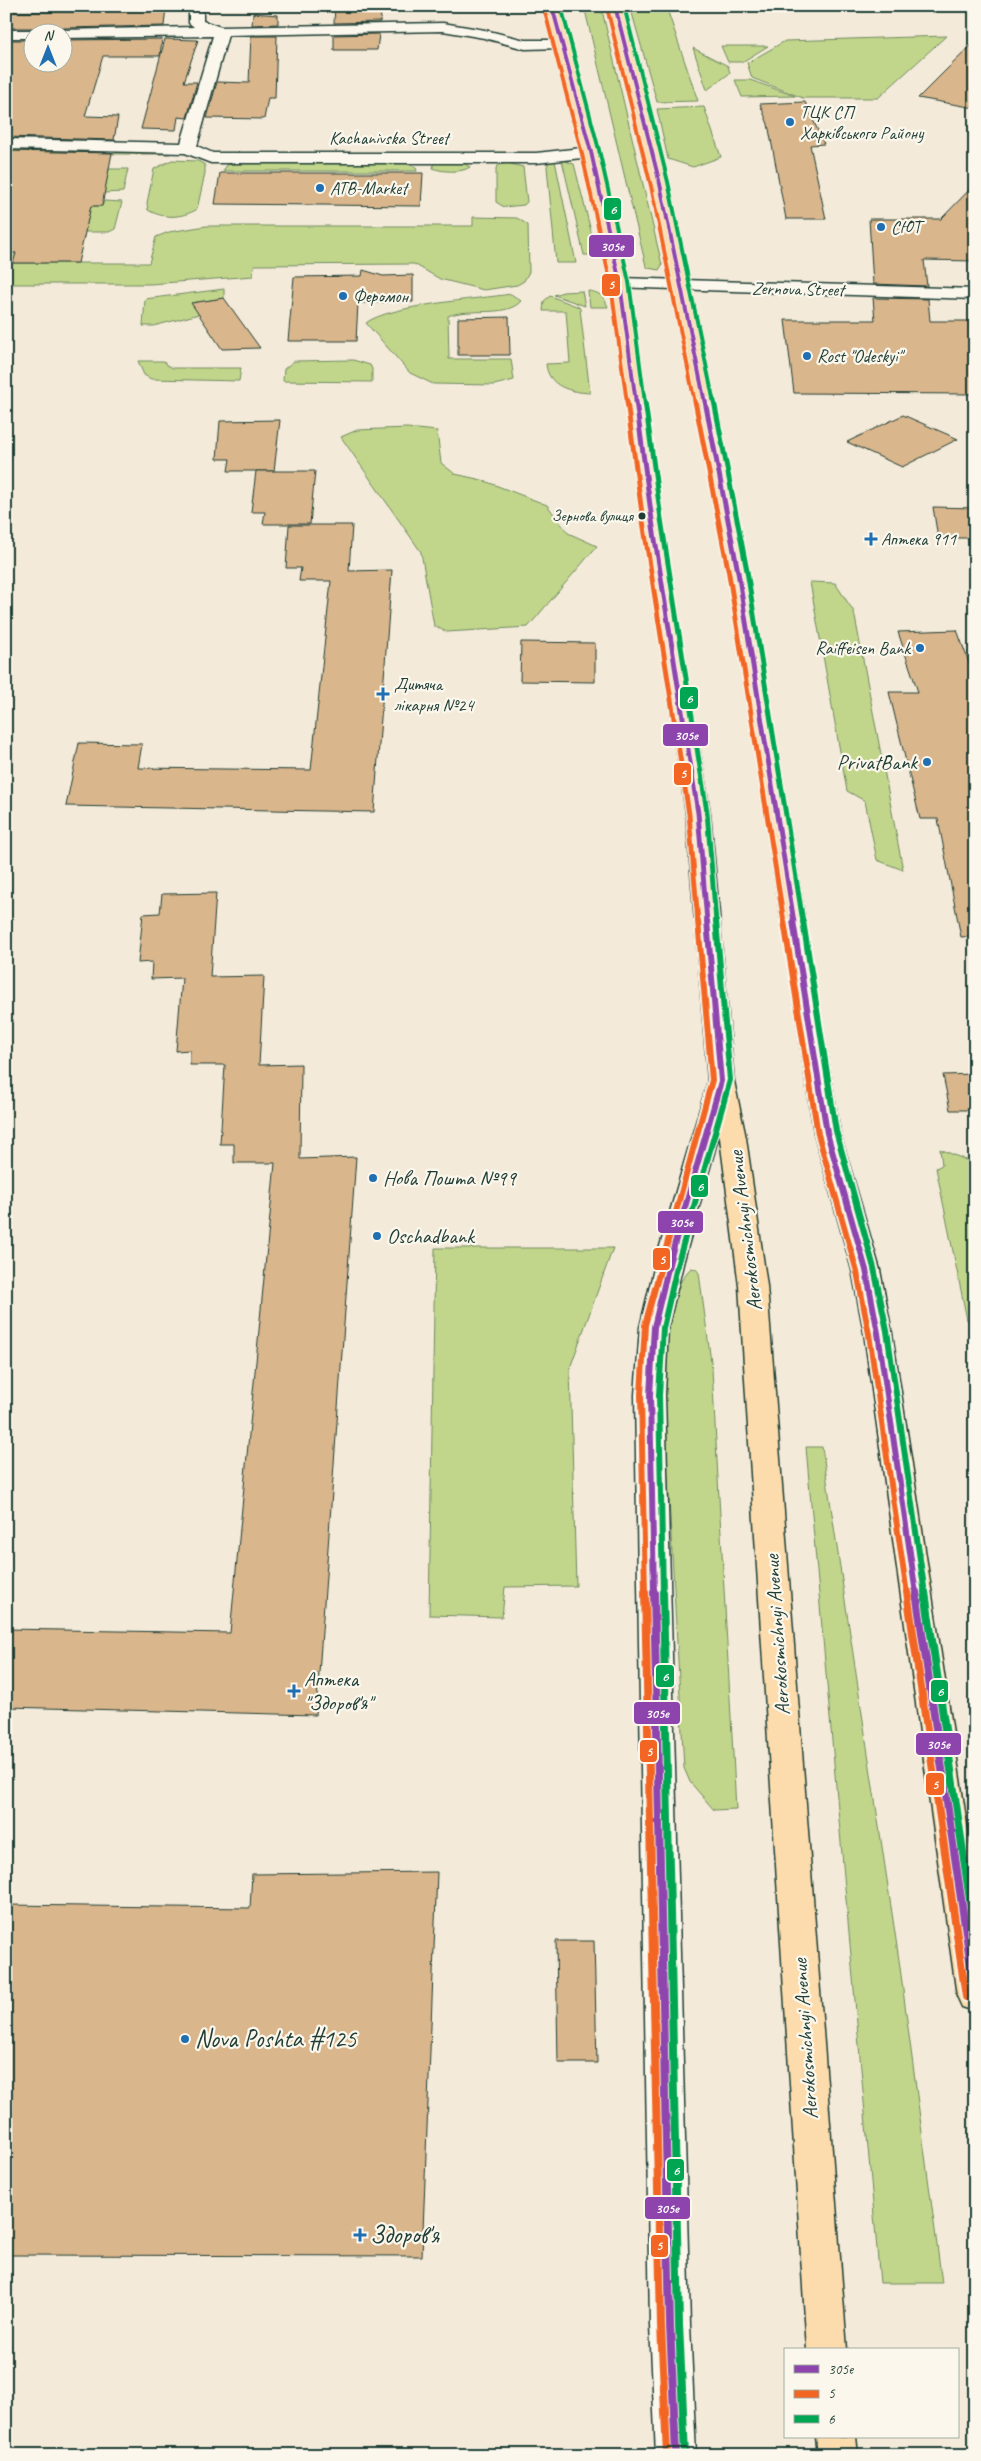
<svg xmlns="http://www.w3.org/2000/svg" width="981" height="2461" font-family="Caveat,sans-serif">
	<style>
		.green { fill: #c1d68b; stroke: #708a60 }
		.building { fill: #dab68c; stroke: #1f3d34 }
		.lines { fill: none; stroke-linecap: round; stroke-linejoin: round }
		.minor-casing { stroke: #1f3d34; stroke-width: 3 }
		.tertiary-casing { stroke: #1f3d34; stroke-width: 3 }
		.primary-casing { stroke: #1f3d34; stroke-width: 3 }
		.minor { fill: #fbf7ec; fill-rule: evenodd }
		.tertiary { fill: #fbf7ec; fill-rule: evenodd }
		.primary { fill: #fcdcac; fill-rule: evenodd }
		.bus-1-far3-casing { stroke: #fbf7ec; stroke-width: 6 }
		.bus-1-far2-casing { stroke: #fbf7ec; stroke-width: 8 }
		.bus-1-far1-casing { stroke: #fbf7ec; stroke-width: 10 }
		.bus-1-casing { stroke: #fbf7ec; stroke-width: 12 }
		.bus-2-far3-casing { stroke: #fbf7ec; stroke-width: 6 }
		.bus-2-far2-casing { stroke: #fbf7ec; stroke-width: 8 }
		.bus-2-far1-casing { stroke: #fbf7ec; stroke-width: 10 }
		.bus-2-casing { stroke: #fbf7ec; stroke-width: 12 }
		.bus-3-far3-casing { stroke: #fbf7ec; stroke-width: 6 }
		.bus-3-far2-casing { stroke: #fbf7ec; stroke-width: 8 }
		.bus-3-far1-casing { stroke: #fbf7ec; stroke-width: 10 }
		.bus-3-casing { stroke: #fbf7ec; stroke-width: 12 }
		.bus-1-far3 { stroke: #8e44ad; stroke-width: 4 }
		.bus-1-far2 { stroke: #8e44ad; stroke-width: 5 }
		.bus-1-far1 { stroke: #8e44ad; stroke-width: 6 }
		.bus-1 { stroke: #8e44ad; stroke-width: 8 }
		.bus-2-far3 { stroke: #f26522; stroke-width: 4 }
		.bus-2-far2 { stroke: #f26522; stroke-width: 5 }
		.bus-2-far1 { stroke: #f26522; stroke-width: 6 }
		.bus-2 { stroke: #f26522; stroke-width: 8 }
		.bus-3-far3 { stroke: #00a651; stroke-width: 4 }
		.bus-3-far2 { stroke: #00a651; stroke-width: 5 }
		.bus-3-far1 { stroke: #00a651; stroke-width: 6 }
		.bus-3 { stroke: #00a651; stroke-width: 8 }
		.poi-dot { fill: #1f6fb2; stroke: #fbf7ec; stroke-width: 2 }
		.bus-dot { fill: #1f3d34; stroke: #fbf7ec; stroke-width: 2 }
		.labels { text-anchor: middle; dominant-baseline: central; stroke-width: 4.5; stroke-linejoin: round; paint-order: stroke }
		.far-bus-label { font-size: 16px; fill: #1f3d34; stroke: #fbf7ec; text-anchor: end }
		.far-poi-label { font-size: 18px; fill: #1f3d34; stroke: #fbf7ec; text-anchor: start }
		.far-street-label { font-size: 18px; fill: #1f3d34; stroke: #fbf7ec }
		.poi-label { font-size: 21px; fill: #1f3d34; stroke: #fbf7ec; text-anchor: start }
		.street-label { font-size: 21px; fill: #1f3d34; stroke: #fbf7ec }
		.near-poi-label { font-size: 25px; fill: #1f3d34; stroke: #fbf7ec; text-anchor: start }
		.line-badge { stroke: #fbf7ec; stroke-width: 2 }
		.badge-label { font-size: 14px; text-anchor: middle; font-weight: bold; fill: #fff }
	</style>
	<rect width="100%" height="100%" fill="#f4ead9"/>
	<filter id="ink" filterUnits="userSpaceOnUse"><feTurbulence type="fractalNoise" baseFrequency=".02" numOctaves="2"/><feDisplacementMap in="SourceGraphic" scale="10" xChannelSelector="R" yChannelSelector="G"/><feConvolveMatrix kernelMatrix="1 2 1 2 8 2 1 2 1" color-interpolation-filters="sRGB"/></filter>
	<g filter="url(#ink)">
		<g class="green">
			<polygon points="584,6 601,6 662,265 659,270 648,268 646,266"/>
			<polygon points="630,6 666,6 698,101 657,102"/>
			<polygon points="946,36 878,98 803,98 752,78 747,63 785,41"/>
			<polygon points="721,46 768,46 742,62 728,62"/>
			<polygon points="693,48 728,66 730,73 707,90"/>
			<polygon points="735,80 750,80 795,96 742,97"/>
			<polygon points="704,107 721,157 693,167 668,159 657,109"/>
			<polygon points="6,149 171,152 170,154 6,154"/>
			<path d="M 172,160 L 198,161 L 205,165 L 205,173 L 198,205 L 196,210 C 181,218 163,219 148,210 L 147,203 L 154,169 Z"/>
			<polygon points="562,160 574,164 597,255 584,255"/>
			<polygon points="555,161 576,263 556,263 547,167 548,163"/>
			<polygon points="243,162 401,162 416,167 417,171 223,171 227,165"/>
			<path d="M 434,163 L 463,163 L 470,167 C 462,173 441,172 433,168 Z"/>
			<polygon points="507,163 523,167 527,202 524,205 504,207 496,202 496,168 499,165"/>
			<polygon points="109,169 128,169 123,192 104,193"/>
			<polygon points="104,201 122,202 115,229 109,232 85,232 91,206 102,206"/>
			<polygon points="473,217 517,218 528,225 529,272 524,281 517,285 484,290 440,279 414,264 254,265 253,276 151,284 6,284 6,253 16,253 13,263 149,263 156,237 169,232 206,226 473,226"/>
			<polygon points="224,289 224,298 192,303 199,314 154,326 143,326 145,299"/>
			<polygon points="582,291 585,306 554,295 563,292"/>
			<path d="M 588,291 C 599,292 604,296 608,307 L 590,307 Z"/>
			<path d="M 511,294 L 521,301 C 506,318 470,307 448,316 L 449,359 L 511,359 L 514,380 L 494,385 L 433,384 L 410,373 L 366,323 C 389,305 479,299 511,294 Z"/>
			<path d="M 550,296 L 579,307 L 580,309 L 590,393 C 571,392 548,387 546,364 L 570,363 L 566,311 L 543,311 L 544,301 Z"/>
			<polygon points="353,360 370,365 372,369 372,382 283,381 284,369 294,361"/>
			<polygon points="138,361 164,361 167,365 173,368 241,368 239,381 151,379 144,375"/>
			<polygon points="407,428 437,431 441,463 455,474 482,480 547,505 568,533 597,546 528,627 447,632 434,626 421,552 341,437 357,430"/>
			<polygon points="810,582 835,583 854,612 903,870 877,860 865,801 847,791"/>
			<polygon points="940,1149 975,1164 975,1319 967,1320 936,1168 942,1165"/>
			<polygon points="435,1248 613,1248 570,1368 576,1586 505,1587 502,1617 429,1615"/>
			<path d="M 691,1268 L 696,1269 L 699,1273 L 712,1369 L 736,1809 L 714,1810 L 690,1782 L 684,1768 L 661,1355 C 666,1330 671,1287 691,1268 Z"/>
			<polygon points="806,1447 822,1447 899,1960 942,2283 880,2283"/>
		</g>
		<g class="building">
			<polygon points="335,6 382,6 380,22 334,23"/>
			<polygon points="166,7 164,26 62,28 54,32 40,32 32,28 6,28 6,12 89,12 89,8"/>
			<polygon points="253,13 278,15 278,24 252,25"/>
			<polygon points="379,34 377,50 334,50 334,35"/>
			<polygon points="251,36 277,36 275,98 268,98 264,119 207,118 217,82 249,83"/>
			<polygon points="162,39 160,56 103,56 85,116 118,117 114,140 6,137 6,40 32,40 32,62 62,62 62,40"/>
			<polygon points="165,39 198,40 184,82 197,82 187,118 178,117 176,130 141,129"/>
			<polygon points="975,42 975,108 918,98 945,71"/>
			<polygon points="805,102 824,144 810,145 826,219 786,219 768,124 760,104"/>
			<polygon points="6,151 112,153 102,206 91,206 78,263 13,263 16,253 6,253"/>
			<polygon points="220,173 423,173 421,206 215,204"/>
			<polygon points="975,184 975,261 924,260 927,286 873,284 869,219 941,219"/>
			<polygon points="363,270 383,276 413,275 413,302 358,303 356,341 288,341 294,277 362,276"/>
			<polygon points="224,298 260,348 222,349 191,303"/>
			<polygon points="873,298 928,299 930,321 975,321 975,394 794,393 785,320 875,320"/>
			<polygon points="509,317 510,355 458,355 458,318"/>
			<polygon points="903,415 958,439 902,467 847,442"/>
			<polygon points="280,420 274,471 228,471 230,459 217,459 220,421"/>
			<polygon points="256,471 315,471 310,524 263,524 265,512 251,512"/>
			<polygon points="933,507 975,508 975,538 938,538"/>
			<polygon points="289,525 352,525 349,571 392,570 374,812 66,806 79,743 142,744 138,768 311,770 331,581 299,581 301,568 286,568"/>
			<polygon points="957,630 975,679 975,936 961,937 938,819 920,819 889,692 918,692 898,632"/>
			<polygon points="521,642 595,643 595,682 520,681"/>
			<polygon points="216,893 210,977 264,976 259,1065 301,1064 300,1159 356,1157 316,1715 6,1707 6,1629 230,1633 275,1163 234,1163 234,1144 220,1144 225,1065 190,1065 190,1050 176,1051 182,978 151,979 152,962 138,963 143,914 160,913 162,894"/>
			<polygon points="975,1074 975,1110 950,1110 943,1075"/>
			<polygon points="437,1872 422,2256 6,2255 6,1905 250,1908 252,1874"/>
			<polygon points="556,1941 594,1941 597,2063 558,2063"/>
		</g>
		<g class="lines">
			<defs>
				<g id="minor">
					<polygon points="189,6 203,6 203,21 221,27 443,23 485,30 525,40 562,40 569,44 562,48 525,49 484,38 443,31 228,35 197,146 213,153 536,153 591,147 599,152 591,157 536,163 211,163 185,153 6,149 6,139 181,143 213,36 62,38 62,32 56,32 62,30 194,27 189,23"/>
					<polygon points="6,30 32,30 38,32 32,32 32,38 6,38"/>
					<polygon points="721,1073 730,1075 734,1081 684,1260 668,1327 665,1395 690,2325 696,2455 656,2455 650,2325 635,1395 640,1327 656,1260 708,1081 712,1075"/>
				</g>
				<polygon id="tertiary" points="620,278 975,289 975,299 614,287 611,283 614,279"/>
				<g id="primary">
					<polygon points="545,6 559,6 599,152 629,283 662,520 710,813 734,1081 746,1138 767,1286 847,2350 807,2350 739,1286 720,1138 708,1081 686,813 642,520 611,283 583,152"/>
					<polygon points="608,6 622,6 668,184 696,311 748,572 840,1133 880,1270 892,1333 975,1877 975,2011 962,2007 957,1996 864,1333 852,1270 814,1133 728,572 678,311 652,184"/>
					<polygon points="816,2437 856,2437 858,2455 818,2455"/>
				</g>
			</defs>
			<use href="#minor" class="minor-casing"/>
			<use href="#tertiary" class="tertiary-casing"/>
			<use href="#primary" class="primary-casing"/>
			<use href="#minor" class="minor"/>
			<use href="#tertiary" class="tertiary"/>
			<use href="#primary" class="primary"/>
			<defs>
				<g id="bus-1-far3">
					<polyline points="552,6 591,152 620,283 636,403"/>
					<polyline points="615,6 660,184 705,403"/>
				</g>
				<g id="bus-1-far2">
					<polyline points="636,401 652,520 698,813 707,922"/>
					<polyline points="705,401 738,572 794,922"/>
				</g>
				<g id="bus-1-far1">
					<polyline points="793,921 827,1133 866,1270 878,1333 916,1594"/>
					<polyline points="654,1594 650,1395 654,1327 670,1260 721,1081 707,921"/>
				</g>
				<g id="bus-1">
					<polyline points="654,1592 670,2325 676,2455"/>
					<polyline points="916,1592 975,1994"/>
				</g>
				<g id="bus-2-far3">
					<polyline points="544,8 582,154 611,285 627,403"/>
					<polyline points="607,8 651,186 695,403"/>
				</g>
				<g id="bus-2-far2">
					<polyline points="627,401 643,521 689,814 698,922"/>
					<polyline points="695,401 729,574 784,922"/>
				</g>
				<g id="bus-2-far1">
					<polyline points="784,921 818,1134 857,1272 869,1334 907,1594"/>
					<polyline points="645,1594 641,1394 645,1325 712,1080 698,921"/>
				</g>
				<g id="bus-2">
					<polyline points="645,1592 661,2325 667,2455"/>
					<polyline points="907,1592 966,1997"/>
				</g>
				<g id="bus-3-far3">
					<polyline points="561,6 599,150 629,282 645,403"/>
					<polyline points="624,6 668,182 714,403"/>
				</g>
				<g id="bus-3-far2">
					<polyline points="645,401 661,519 707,812 716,922"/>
					<polyline points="714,401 747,571 803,922"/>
				</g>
				<g id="bus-3-far1">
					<polyline points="803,921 836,1131 874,1268 887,1331 925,1594"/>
					<polyline points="663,1594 659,1395 663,1328 678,1262 730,1080 716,921"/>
				</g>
				<g id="bus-3">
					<polyline points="663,1592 679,2325 685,2455"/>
					<polyline points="925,1592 975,1934"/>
				</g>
			</defs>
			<use href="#bus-1-far3" class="bus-1-far3-casing"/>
			<use href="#bus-1-far2" class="bus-1-far2-casing"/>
			<use href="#bus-1-far1" class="bus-1-far1-casing"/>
			<use href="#bus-1" class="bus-1-casing"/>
			<use href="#bus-2-far3" class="bus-2-far3-casing"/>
			<use href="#bus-2-far2" class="bus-2-far2-casing"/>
			<use href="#bus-2-far1" class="bus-2-far1-casing"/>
			<use href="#bus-2" class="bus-2-casing"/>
			<use href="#bus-3-far3" class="bus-3-far3-casing"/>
			<use href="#bus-3-far2" class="bus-3-far2-casing"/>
			<use href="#bus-3-far1" class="bus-3-far1-casing"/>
			<use href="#bus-3" class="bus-3-casing"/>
			<use href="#bus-1-far3" class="bus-1-far3"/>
			<use href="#bus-1-far2" class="bus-1-far2"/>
			<use href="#bus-1-far1" class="bus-1-far1"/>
			<use href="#bus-1" class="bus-1"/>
			<use href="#bus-2-far3" class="bus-2-far3"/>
			<use href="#bus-2-far2" class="bus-2-far2"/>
			<use href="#bus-2-far1" class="bus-2-far1"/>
			<use href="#bus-2" class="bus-2"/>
			<use href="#bus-3-far3" class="bus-3-far3"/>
			<use href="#bus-3-far2" class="bus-3-far2"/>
			<use href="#bus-3-far1" class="bus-3-far1"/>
			<use href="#bus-3" class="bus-3"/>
		</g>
	</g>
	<g class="poi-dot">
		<circle cx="790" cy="122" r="5"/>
		<circle cx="320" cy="188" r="5"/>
		<circle cx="881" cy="227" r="5"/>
		<circle cx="343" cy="296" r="5"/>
		<circle cx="807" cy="356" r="5"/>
		<path d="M868.5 531.5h5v5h5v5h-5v5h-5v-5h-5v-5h5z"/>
		<circle cx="920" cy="648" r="5"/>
		<path d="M380.5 686.5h5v5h5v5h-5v5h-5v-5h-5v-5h5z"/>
		<circle cx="927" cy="762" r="5"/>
		<circle cx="373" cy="1178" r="5"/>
		<circle cx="377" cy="1236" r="5"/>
		<path d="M291.5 1683.5h5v5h5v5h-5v5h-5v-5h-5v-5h5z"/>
		<circle cx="185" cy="2039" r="5"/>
		<path d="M357.5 2227.5h5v5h5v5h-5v5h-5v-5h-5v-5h5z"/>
	</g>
	<circle class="bus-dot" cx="642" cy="516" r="4.5"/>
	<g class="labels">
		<g class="far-bus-label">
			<text x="633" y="516">Зернова вулиця</text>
		</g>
		<g class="far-poi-label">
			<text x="800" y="112">ТЦК СП<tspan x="800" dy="21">Харківського Району</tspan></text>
			<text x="330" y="188">ATB-Market</text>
			<text x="891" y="227">СЮТ</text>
			<text x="353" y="296">Феромон</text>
			<text x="817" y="356">Rost "Odeskyi"</text>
			<text x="881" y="539">Аптека 911</text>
			<text x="910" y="648" text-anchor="end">Raiffeisen Bank</text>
			<text x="394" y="684">Дитяча<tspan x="394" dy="21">лікарня №24</tspan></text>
		</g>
		<g class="far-street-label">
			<text x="389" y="138">Kachanivska Street</text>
			<text transform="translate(798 289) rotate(1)">Zernova Street</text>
		</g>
		<g class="poi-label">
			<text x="917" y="762" text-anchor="end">PrivatBank</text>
			<text x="383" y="1178">Нова Пошта №99</text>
			<text x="387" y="1236">Oschadbank</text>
			<text x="304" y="1679">Аптека<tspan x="304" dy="24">"Здоров'я"</tspan></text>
		</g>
		<g class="street-label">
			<text transform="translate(745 1231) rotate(-97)">Aerokosmichnyi Avenue</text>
			<text transform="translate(777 1635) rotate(-94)">Aerokosmichnyi Avenue</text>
			<text transform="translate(805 2039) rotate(-94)">Aerokosmichnyi Avenue</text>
		</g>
		<g class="near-poi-label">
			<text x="195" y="2039">Nova Poshta #125</text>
			<text x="370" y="2235">Здоров'я</text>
		</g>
	</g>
	<g class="line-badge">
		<rect x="603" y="197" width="19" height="24" rx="5" fill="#00a651"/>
		<rect x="588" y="234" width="47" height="24" rx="5" fill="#8e44ad"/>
		<rect x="601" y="273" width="20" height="24" rx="5" fill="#f26522"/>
		<rect x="679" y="686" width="20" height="24" rx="5" fill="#00a651"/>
		<rect x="662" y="723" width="47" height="24" rx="5" fill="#8e44ad"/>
		<rect x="673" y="762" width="19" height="24" rx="5" fill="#f26522"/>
		<rect x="690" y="1174" width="19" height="24" rx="5" fill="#00a651"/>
		<rect x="657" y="1210" width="47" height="24" rx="5" fill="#8e44ad"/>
		<rect x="652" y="1247" width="19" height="24" rx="5" fill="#f26522"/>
		<rect x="655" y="1664" width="20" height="24" rx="5" fill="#00a651"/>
		<rect x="930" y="1679" width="19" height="24" rx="5" fill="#00a651"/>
		<rect x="633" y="1701" width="48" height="24" rx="5" fill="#8e44ad"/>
		<rect x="915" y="1732" width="47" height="24" rx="5" fill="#8e44ad"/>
		<rect x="639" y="1739" width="19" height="24" rx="5" fill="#f26522"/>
		<rect x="925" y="1772" width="20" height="24" rx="5" fill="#f26522"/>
		<rect x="666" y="2158" width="19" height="24" rx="5" fill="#00a651"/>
		<rect x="644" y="2196" width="47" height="24" rx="5" fill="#8e44ad"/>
		<rect x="650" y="2234" width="19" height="24" rx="5" fill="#f26522"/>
	</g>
	<g class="badge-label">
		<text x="613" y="214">6</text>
		<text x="612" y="251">305e</text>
		<text x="611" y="289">5</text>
		<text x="689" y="703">6</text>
		<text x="686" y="740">305e</text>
		<text x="683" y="778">5</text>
		<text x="700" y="1191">6</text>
		<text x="681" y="1227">305e</text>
		<text x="662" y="1264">5</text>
		<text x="665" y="1681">6</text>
		<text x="940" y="1696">6</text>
		<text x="657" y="1718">305e</text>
		<text x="938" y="1749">305e</text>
		<text x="649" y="1756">5</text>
		<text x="935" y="1789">5</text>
		<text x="676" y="2175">6</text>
		<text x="667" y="2213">305e</text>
		<text x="659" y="2250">5</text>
	</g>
	<rect width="981" height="2461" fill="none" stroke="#fbf7ec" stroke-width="25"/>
	<rect x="12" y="12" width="956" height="2436" fill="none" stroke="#1f3d34" stroke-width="2" filter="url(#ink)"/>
	<rect x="784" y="2348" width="175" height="90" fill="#fbf7ec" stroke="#a3ada2"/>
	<rect x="794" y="2365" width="25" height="8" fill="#8e44ad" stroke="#a3ada2"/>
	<text x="828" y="2374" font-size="15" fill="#1f3d34">305e</text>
	<rect x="794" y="2390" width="25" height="8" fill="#f26522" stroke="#a3ada2"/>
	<text x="828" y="2398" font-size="15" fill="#1f3d34">5</text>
	<rect x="794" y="2415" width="25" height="8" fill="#00a651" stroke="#a3ada2"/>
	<text x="828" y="2424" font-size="15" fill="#1f3d34">6</text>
	<g transform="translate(48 48)"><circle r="24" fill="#fbf7ec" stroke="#a3ada2"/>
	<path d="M0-4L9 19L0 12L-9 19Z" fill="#1f6fb2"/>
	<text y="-8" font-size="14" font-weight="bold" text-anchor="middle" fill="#1f3d34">N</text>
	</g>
</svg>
